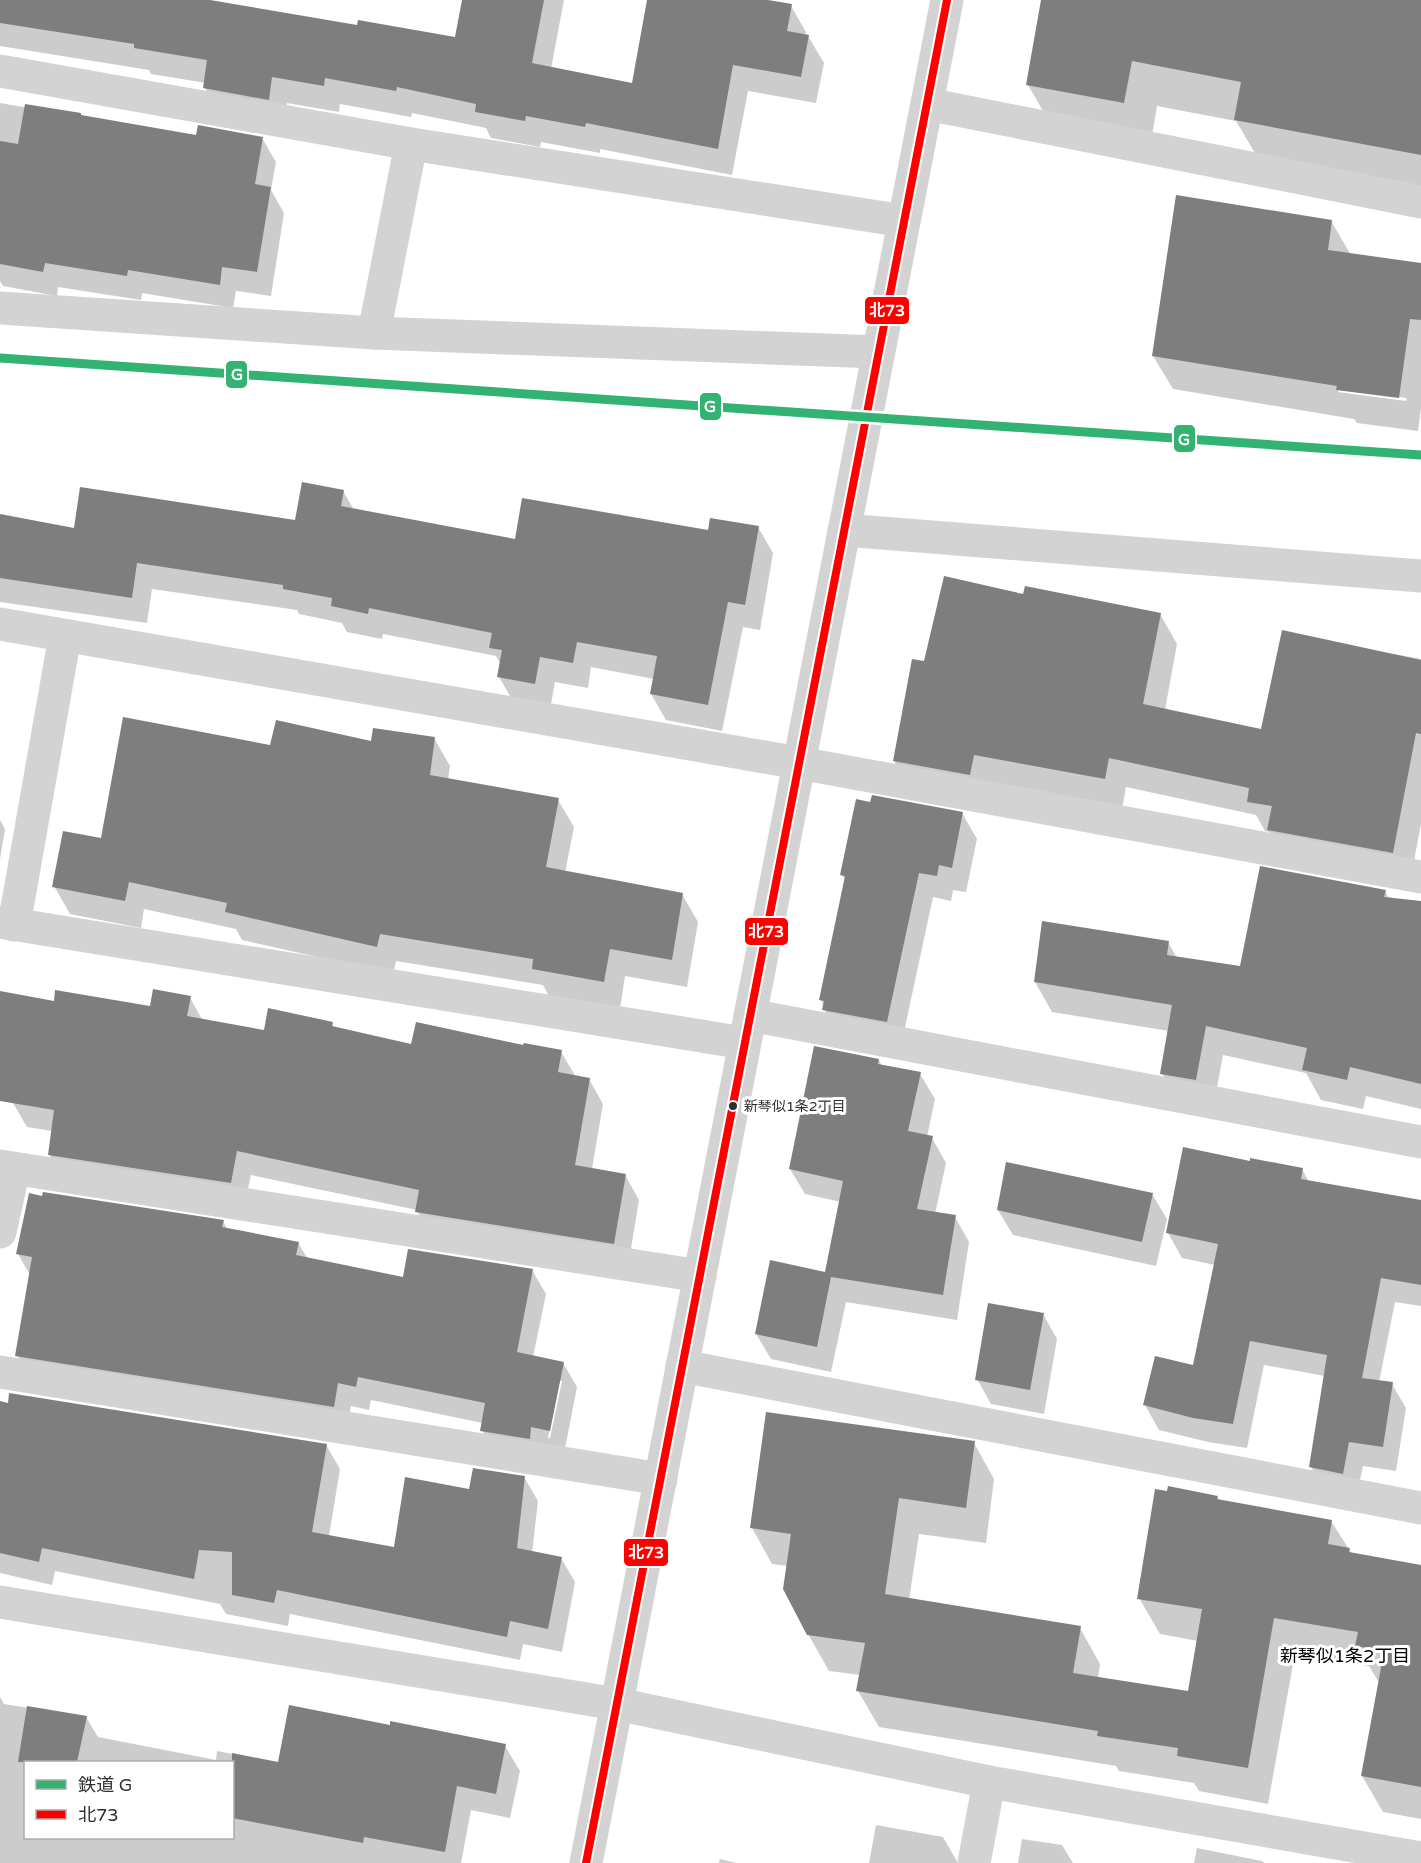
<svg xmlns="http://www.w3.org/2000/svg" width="1421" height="1863" font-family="'Varela Round','Noto Sans JP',sans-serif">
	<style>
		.shadow { fill: #0003; fill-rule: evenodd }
		.building { fill: #7e7e7e }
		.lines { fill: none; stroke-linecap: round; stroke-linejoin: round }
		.minor { stroke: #d3d3d3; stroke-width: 33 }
		.tertiary { stroke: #d3d3d3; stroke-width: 33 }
		.bus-1-casing { stroke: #fff; stroke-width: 12 }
		.bus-1 { stroke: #f00; stroke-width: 8 }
		.rail-1-casing { stroke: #fff; stroke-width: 14 }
		.rail-1 { stroke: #32b372; stroke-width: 9 }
		.bus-dot { fill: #2e2e2e; stroke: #fff; stroke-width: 2 }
		.labels { text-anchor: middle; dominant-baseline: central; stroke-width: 6; stroke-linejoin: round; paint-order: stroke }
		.bus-label { font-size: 14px; fill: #2e2e2e; stroke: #fff; text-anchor: start }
		.neighbourhood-label { font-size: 18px; fill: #000; stroke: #fff }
		.line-badge { stroke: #fff; stroke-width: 2 }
		.badge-label { font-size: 16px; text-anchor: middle; font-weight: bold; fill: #fff }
	</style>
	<rect width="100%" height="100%" fill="#fff"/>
	<g class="shadow">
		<polygon points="0,0 206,0 358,26 456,39 464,0 564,0 551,69 633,84 649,0 759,0 791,6 806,32 805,36 808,36 824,63 816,103 748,91 732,175 600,149 600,153 541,142 540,147 491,138 486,128 412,113 411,117 340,104 339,112 287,103 284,126 220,114 205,88 206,83 151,74 149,70 0,46"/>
		<polygon points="1043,0 1421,0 1421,197 1262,165 1236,121 1157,106 1150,148 1054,130 1028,85"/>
		<polygon points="0,103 198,137 262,138 276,162 271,190 284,213 271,296 236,291 233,308 142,293 141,300 58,287 57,296 3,286 0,281"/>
		<path d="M 1331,221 L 1351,255 L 1421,265 L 1421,408 L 1418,431 L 1357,423 L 1354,419 L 1173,389 L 1153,356 ZM 1338,389 L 1407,398 L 1406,401 L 1338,392 Z"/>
		<polygon points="343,491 354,510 517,541 758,527 773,553 760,630 743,627 722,731 666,720 651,694 654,679 591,667 588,688 555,682 550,709 514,703 499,677 501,665 496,656 383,634 382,639 347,632 342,623 299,614 297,610 152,589 147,623 0,602 0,515 75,529 296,522"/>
		<polygon points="1024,595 1160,614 1177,644 1165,710 1262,731 1394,656 1394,654 1421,659 1421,824 1410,882 1286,859 1270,832 1265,831 1256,815 1126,787 1122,809 912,791 894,761 926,663"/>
		<polygon points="434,738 450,766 448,780 558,800 574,827 565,873 682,894 698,922 687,987 625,976 620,1009 549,996 543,985 396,961 393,974 242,940 236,929 144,909 141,928 70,914 54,886 103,840 271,747"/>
		<polygon points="962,813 977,839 966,892 953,890 951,901 933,897 901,1046 838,1035 824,1009 824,1006 821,1000 846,881 842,875"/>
		<polygon points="0,820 5,829 0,859"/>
		<polygon points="1385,891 1388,897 1421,904 1421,1109 1366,1096 1363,1109 1321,1100 1306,1073 1223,1055 1213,1109 1179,1103 1162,1073 1169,1031 1052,1012 1035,982 1168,942 1177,958 1241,968"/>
		<polygon points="190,998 203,1021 265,1032 332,1023 334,1028 413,1045 525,1047 561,1052 576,1077 589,1079 603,1104 592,1169 625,1175 639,1200 628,1267 430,1236 417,1210 251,1175 244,1207 63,1179 49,1154 52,1131 27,1127 13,1103 55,1003 151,1008"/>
		<polygon points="879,1060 882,1066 920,1074 935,1099 927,1137 932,1138 946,1163 935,1214 955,1217 969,1242 957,1320 846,1302 831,1372 771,1359 756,1334 826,1274 841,1202 805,1194 790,1169"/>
		<polygon points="1251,1163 1302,1169 1309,1182 1421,1202 1421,1306 1395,1302 1379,1382 1392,1384 1406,1408 1396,1471 1363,1466 1356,1498 1325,1492 1311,1467 1325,1376 1264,1365 1247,1448 1208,1442 1159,1430 1145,1405 1194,1367 1215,1265 1182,1258 1168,1233"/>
		<polygon points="1152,1194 1167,1219 1156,1266 1013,1235 998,1210"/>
		<path d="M 223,1221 L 227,1229 L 298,1243 L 308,1259 L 404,1279 L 532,1270 L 546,1294 L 533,1357 L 563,1363 L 577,1387 L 564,1454 L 495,1454 L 482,1430 L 483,1423 L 371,1400 L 369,1410 L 351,1406 L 347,1430 L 31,1379 L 17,1355 L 30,1275 L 18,1254 ZM 559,1381 L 562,1381 L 550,1438 L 548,1438 Z"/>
		<polygon points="1043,1314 1057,1339 1044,1414 991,1404 977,1379"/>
		<polygon points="0,1407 326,1445 340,1469 329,1536 395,1549 470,1490 524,1477 538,1501 532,1553 561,1558 575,1582 562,1652 523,1644 520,1660 290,1614 288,1626 226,1614 220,1604 55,1571 52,1585 0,1573"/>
		<polygon points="974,1443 994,1479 986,1543 919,1534 909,1600 1080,1628 1100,1664 1098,1678 1189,1693 1198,1641 1160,1634 1139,1598 1217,1497 1220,1501 1331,1521 1352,1554 1421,1568 1421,1819 1383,1812 1362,1776 1380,1682 1378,1681 1369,1666 1295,1653 1268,1804 1199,1791 1194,1783 1119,1771 1116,1766 879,1727 858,1691 861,1675 829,1671 808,1634 788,1566 772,1564 752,1528"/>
		<path d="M 0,1697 L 4,1704 L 86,1717 L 98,1737 L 216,1760 L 217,1751 L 279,1763 L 391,1726 L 505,1746 L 520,1771 L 510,1818 L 471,1810 L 461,1863 L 0,1863 ZM 26,1762 L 232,1762 L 232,1838 L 26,1838 Z"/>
		<polygon points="876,1825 943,1837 958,1863 869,1863"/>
		<polygon points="1022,1839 1062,1845 1073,1863 1018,1863"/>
		<polygon points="1197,1848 1262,1861 1264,1863 1194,1863"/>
		<polygon points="720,1859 736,1863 719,1863"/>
	</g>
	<g class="building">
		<polygon points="0,0 210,0 357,25 358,20 455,37 462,0 544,0 532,63 632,83 647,0 768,0 792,4 787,31 809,35 801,77 733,65 718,149 586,123 585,127 526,116 525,121 475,112 476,104 397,87 396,91 325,78 324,86 272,77 269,100 203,88 207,60 134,48 134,44 0,23"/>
		<polygon points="1041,0 1421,0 1421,155 1234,120 1241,82 1132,61 1124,103 1026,85"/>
		<polygon points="25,104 81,113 81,115 196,135 198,125 263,137 255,184 271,187 257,272 222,267 220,285 128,270 127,276 45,263 43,272 0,264 0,141 18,144"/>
		<polygon points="1176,195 1332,220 1328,250 1421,263 1421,320 1410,319 1399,398 1336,390 1337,386 1152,356"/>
		<polygon points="302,482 344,490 341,506 515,539 522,498 708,530 710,518 759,526 745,605 728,602 708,705 650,694 657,656 577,642 573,663 540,657 535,684 497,677 502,650 489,648 492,633 369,608 368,614 331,606 332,598 283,589 283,585 137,563 132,598 0,578 0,514 74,528 80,487 295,520"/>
		<polygon points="944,576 1023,594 1025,586 1161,613 1143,704 1261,729 1282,630 1421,660 1421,734 1416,733 1393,853 1267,830 1272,806 1247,802 1249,788 1109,758 1105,779 974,755 970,775 893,761 912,659 924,661"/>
		<polygon points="123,717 270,745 276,720 371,741 373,728 435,737 430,775 559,798 546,867 683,893 672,960 610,949 604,982 532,969 533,959 380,934 377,947 225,912 227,903 129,882 125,901 52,887 63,831 101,838"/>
		<polygon points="872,795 963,812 952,868 939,865 937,876 919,873 887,1022 822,1010 824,1001 819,1000 845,876 840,875 856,799 870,802"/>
		<polygon points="1260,866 1386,890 1384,897 1421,901 1421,1084 1350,1067 1347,1080 1302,1070 1307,1048 1206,1026 1196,1080 1160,1074 1172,1005 1034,982 1042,921 1169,941 1167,955 1240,966"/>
		<polygon points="153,989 191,996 187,1016 264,1030 268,1008 333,1022 332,1026 411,1044 416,1022 523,1045 524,1043 562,1050 558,1072 590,1078 575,1165 626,1174 614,1244 415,1212 419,1190 237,1151 231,1183 48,1155 54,1110 0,1101 0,991 54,1001 55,990 150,1006"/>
		<polygon points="814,1046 879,1059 878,1064 921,1072 908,1131 933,1136 917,1209 956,1215 943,1295 831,1277 817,1347 755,1334 770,1260 825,1272 843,1181 789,1169"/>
		<polygon points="1183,1147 1250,1161 1250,1158 1303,1168 1301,1179 1421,1200 1421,1285 1381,1278 1362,1378 1393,1382 1383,1447 1349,1442 1343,1474 1309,1467 1327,1355 1250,1341 1233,1424 1193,1418 1143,1405 1155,1356 1193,1365 1218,1244 1166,1233"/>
		<polygon points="1006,1162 1153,1193 1142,1242 997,1210"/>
		<polygon points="43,1192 224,1220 222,1227 299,1242 296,1255 403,1277 408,1249 533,1269 517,1352 564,1362 550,1431 531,1427 530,1439 480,1431 485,1403 358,1377 356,1387 338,1383 334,1407 15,1356 32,1257 16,1254 29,1193 42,1196"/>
		<polygon points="988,1303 1044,1313 1030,1390 975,1380"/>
		<polygon points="9,1393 327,1444 312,1532 394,1547 405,1477 469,1489 473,1468 525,1476 517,1548 562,1557 548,1629 510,1621 507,1637 277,1590 274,1603 232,1595 232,1552 199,1550 194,1579 42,1548 39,1562 0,1553 0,1401 8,1403"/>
		<polygon points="766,1412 975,1441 966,1508 899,1498 885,1594 1081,1626 1073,1673 1188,1691 1202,1609 1137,1599 1155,1489 1167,1491 1168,1486 1218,1496 1217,1499 1332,1520 1328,1544 1350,1548 1349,1552 1421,1565 1421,1787 1361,1776 1384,1651 1355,1646 1358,1632 1274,1618 1248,1768 1177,1756 1178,1748 1097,1736 1098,1731 856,1691 865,1643 807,1635 783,1589 791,1534 750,1528"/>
		<polygon points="289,1705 390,1725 390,1721 506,1744 496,1794 457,1786 445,1852 364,1837 363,1843 232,1818 232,1753 278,1762"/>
		<polygon points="27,1706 87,1716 77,1762 18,1762"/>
	</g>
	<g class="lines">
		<g class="minor">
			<polyline points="0,71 411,144 904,221"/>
			<polyline points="927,104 1421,202"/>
			<polyline points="0,308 374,333 878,352"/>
			<polyline points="374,333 411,144"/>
			<polyline points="844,530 1421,576"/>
			<polyline points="0,624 799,763 1421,877"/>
			<polyline points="0,922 744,1043"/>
			<polyline points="14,925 65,636"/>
			<polyline points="750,1015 1421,1142"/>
			<polyline points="0,1166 700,1276"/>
			<polyline points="0,1232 14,1169"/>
			<polyline points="682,1366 1421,1508"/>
			<polyline points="0,1372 661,1479"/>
			<polyline points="0,1602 617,1704 989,1782 1421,1858"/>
			<polyline points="974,1863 989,1782"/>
		</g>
		<polyline class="tertiary" points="586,1863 947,0"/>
		<defs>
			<polyline id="bus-1" points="586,1863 947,0"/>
		</defs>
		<use href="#bus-1" class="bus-1-casing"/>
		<use href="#bus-1" class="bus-1"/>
		<defs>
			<polyline id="rail-1" points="0,358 1421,455"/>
		</defs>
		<use href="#rail-1" class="rail-1-casing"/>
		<use href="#rail-1" class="rail-1"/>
	</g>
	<circle class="bus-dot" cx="733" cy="1106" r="5"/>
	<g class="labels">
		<g class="bus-label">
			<text x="744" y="1106">新琴似1条2丁目</text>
		</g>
		<g class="neighbourhood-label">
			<text x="1345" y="1656">新琴似1条2丁目</text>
		</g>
	</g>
	<g class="line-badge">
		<rect x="864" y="296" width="46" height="29" rx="6" fill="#f00"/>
		<rect x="225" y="360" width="23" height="29" rx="6" fill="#32b372"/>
		<rect x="699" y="392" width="23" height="29" rx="6" fill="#32b372"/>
		<rect x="1173" y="424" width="23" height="29" rx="6" fill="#32b372"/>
		<rect x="744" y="917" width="45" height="29" rx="6" fill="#f00"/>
		<rect x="623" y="1538" width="46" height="29" rx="6" fill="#f00"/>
	</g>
	<g class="badge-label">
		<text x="887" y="316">北73</text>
		<text x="237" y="380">G</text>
		<text x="710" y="412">G</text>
		<text x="1184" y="445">G</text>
		<text x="766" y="937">北73</text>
		<text x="646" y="1558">北73</text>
	</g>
	<rect x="24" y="1761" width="210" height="78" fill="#ffffff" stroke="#ababab" stroke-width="1.5"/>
	<rect x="36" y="1780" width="30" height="9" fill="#32b372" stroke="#ababab" stroke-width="1.5"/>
	<text x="78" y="1791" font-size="18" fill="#2e2e2e">鉄道 G</text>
	<rect x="36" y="1810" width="30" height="9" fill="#ff0000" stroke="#ababab" stroke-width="1.5"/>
	<text x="78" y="1821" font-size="18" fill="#2e2e2e">北73</text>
</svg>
